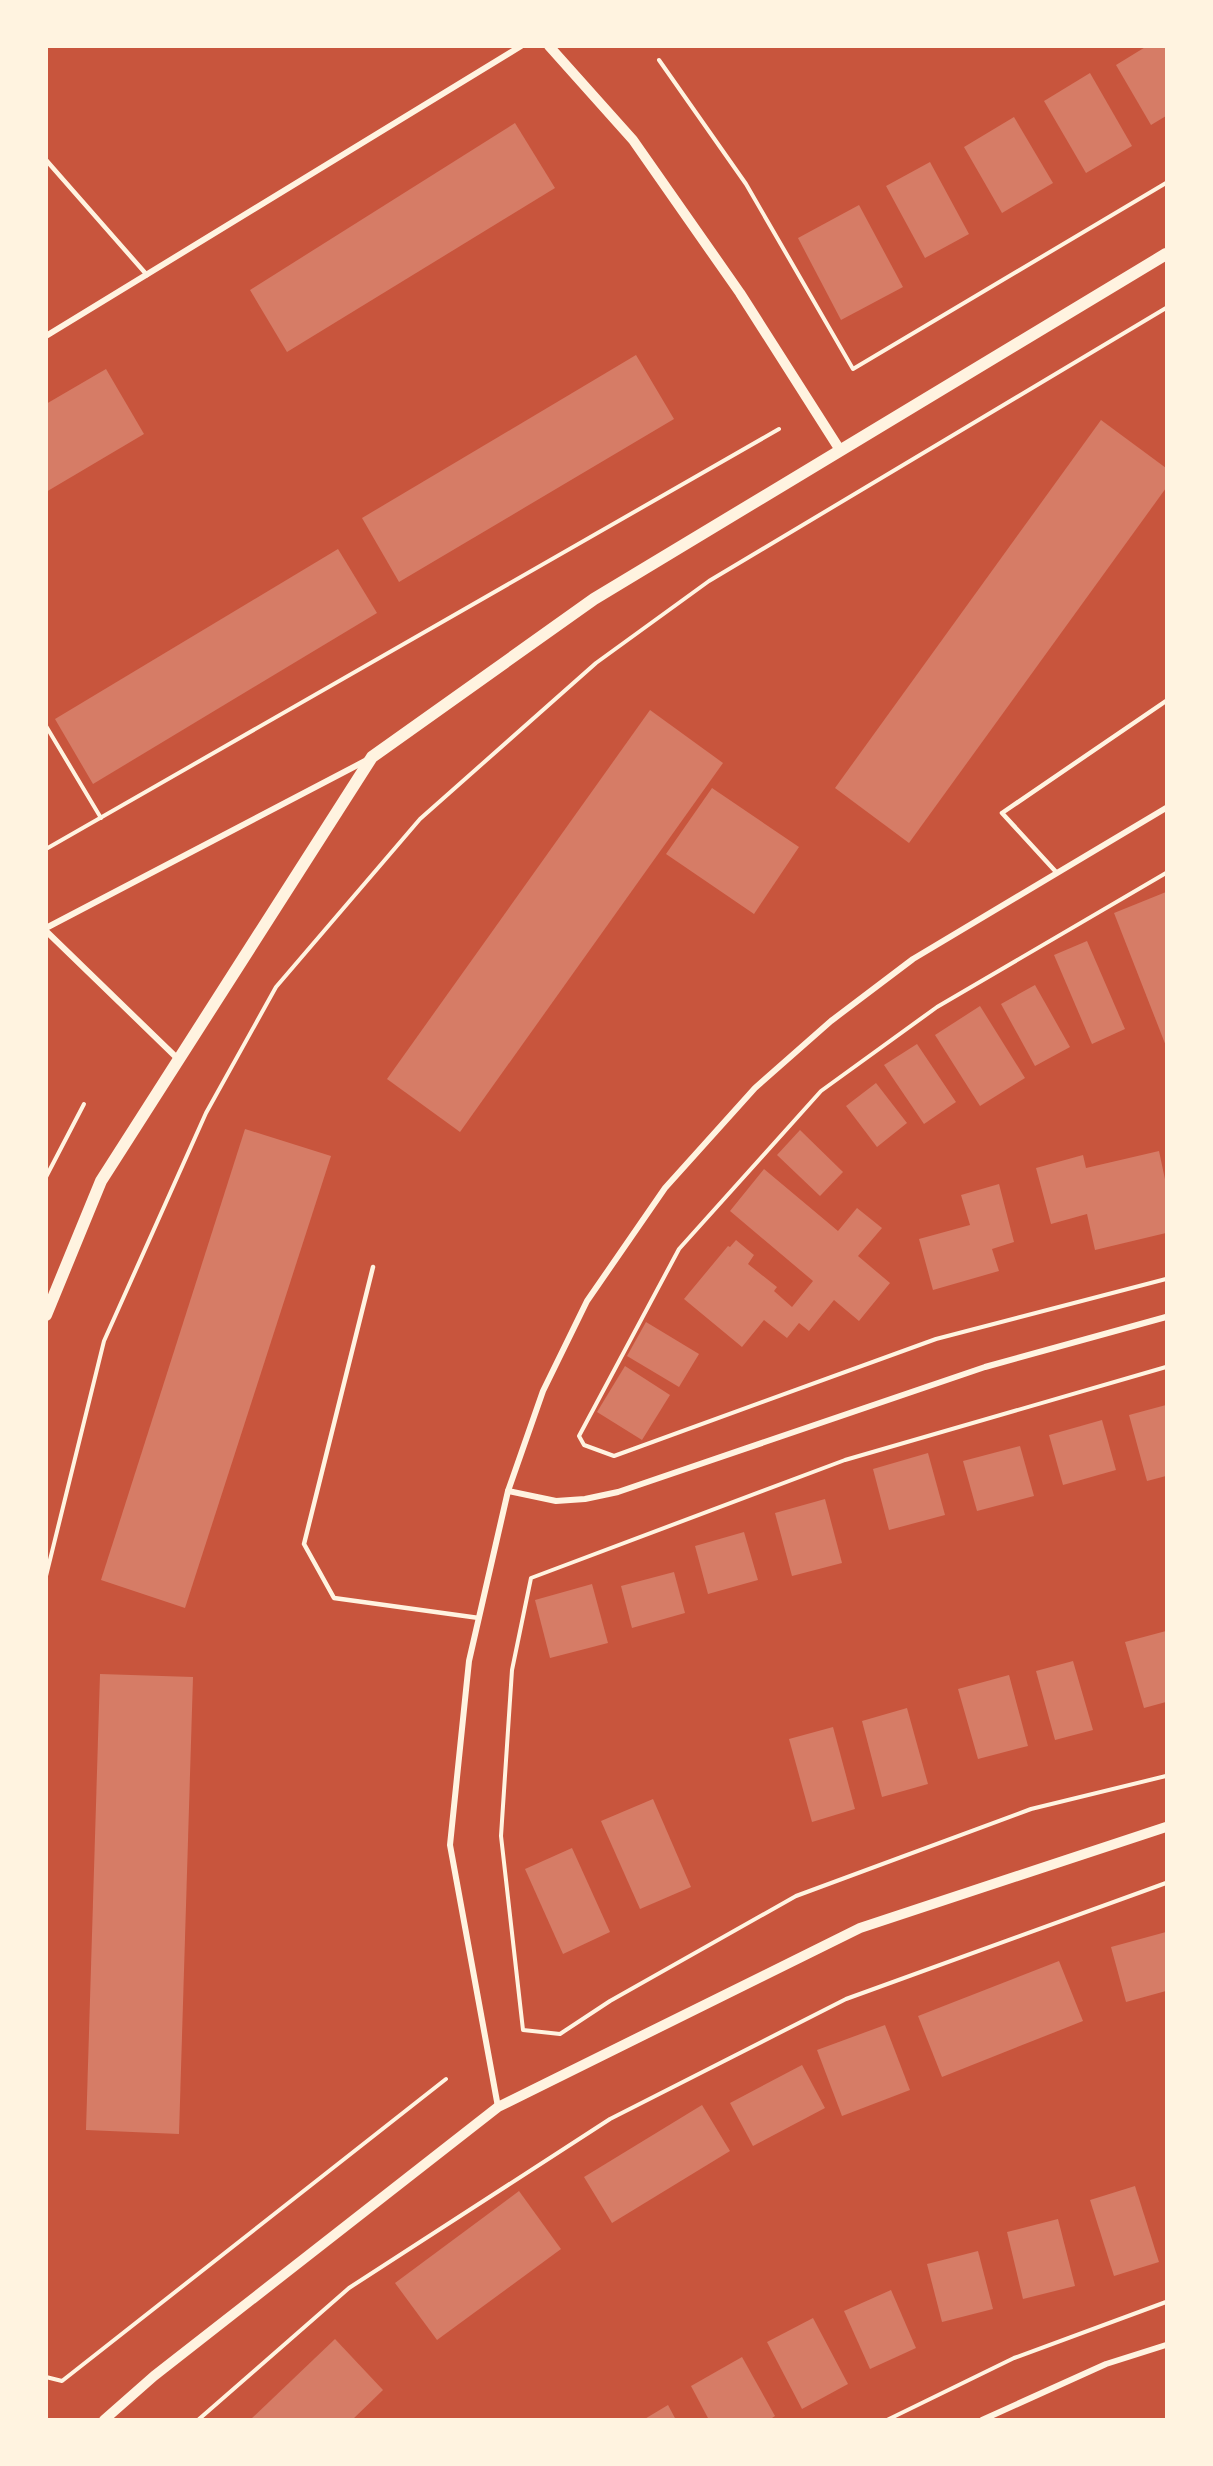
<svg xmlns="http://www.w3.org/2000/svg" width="1213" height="2466" font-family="'Sofia Sans Condensed',sans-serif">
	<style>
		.building { fill: #d67c66 }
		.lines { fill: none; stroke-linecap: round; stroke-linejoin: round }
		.path { stroke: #fff3e0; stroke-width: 4 }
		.service { stroke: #fff3e0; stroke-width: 4.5 }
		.minor { stroke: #fff3e0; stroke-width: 6 }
		.tertiary { stroke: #fff3e0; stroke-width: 10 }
		.secondary { stroke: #fff3e0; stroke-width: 12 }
	</style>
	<rect width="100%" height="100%" fill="#c8553d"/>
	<g class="building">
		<polygon points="1147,46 1166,46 1166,116 1151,125 1116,65"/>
		<polygon points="1090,73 1132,146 1086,173 1044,101"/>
		<polygon points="1014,117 1053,183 1002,213 964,147"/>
		<polygon points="515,123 555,188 287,352 250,290"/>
		<polygon points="930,162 969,234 925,258 886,186"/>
		<polygon points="859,205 903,287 841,320 798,238"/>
		<polygon points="636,355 674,419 399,582 362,518"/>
		<polygon points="106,369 144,434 46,492 46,404"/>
		<polygon points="1101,420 1166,468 1166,488 909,843 835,788"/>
		<polygon points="338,549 377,613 93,784 55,719"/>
		<polygon points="650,710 723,763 460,1132 387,1079"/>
		<polygon points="712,788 799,847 754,914 666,854"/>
		<polygon points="1166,892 1166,1046 1114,913"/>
		<polygon points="1087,941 1125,1029 1092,1044 1054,955"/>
		<polygon points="1035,985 1070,1047 1035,1066 1001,1004"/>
		<polygon points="980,1006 1025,1078 980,1106 935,1035"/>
		<polygon points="917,1044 956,1102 924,1124 884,1065"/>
		<polygon points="876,1083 907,1123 877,1147 846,1106"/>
		<polygon points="245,1129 331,1156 185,1608 101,1580"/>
		<polygon points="800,1130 843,1172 820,1196 777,1155"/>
		<polygon points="1159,1151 1166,1184 1166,1233 1095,1250 1087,1214 1051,1224 1036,1168 1083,1155 1086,1168"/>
		<polygon points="764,1169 838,1231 857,1208 882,1228 858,1256 890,1283 859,1321 834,1300 809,1331 799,1323 787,1338 764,1320 742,1347 684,1299 728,1246 730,1247 736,1240 754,1255 748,1264 777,1287 774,1291 792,1307 813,1281 730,1211"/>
		<polygon points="999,1184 1014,1242 992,1249 999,1271 933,1290 919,1239 970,1225 961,1195"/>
		<polygon points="646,1322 699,1354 679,1387 627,1356"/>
		<polygon points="625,1366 670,1395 642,1440 597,1412"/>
		<polygon points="1166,1405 1166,1476 1147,1481 1129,1415"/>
		<polygon points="1102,1420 1116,1470 1063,1485 1049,1435"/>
		<polygon points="1020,1446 1034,1496 977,1511 963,1461"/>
		<polygon points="928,1453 945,1515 889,1530 873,1469"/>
		<polygon points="825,1499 842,1563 792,1576 775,1513"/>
		<polygon points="744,1532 758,1580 708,1594 695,1546"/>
		<polygon points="674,1572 685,1613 632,1628 621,1586"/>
		<polygon points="592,1584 608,1643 550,1658 535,1600"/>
		<polygon points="1166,1631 1166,1702 1144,1708 1125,1642"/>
		<polygon points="1073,1661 1093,1730 1055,1740 1036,1671"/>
		<polygon points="100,1674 193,1677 179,2134 86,2130"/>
		<polygon points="1009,1675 1028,1746 978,1759 958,1689"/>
		<polygon points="907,1708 928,1784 882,1797 862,1721"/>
		<polygon points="833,1727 855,1809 812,1822 789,1739"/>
		<polygon points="653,1799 691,1887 640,1909 601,1821"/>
		<polygon points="572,1848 610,1932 563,1954 525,1869"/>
		<polygon points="1166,1932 1166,1991 1126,2002 1111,1947"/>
		<polygon points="1059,1961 1083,2021 942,2077 918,2016"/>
		<polygon points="885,2025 910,2090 842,2116 817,2050"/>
		<polygon points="802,2065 825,2108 753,2146 730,2103"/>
		<polygon points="702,2105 730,2151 612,2223 584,2177"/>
		<polygon points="1135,2186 1159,2262 1114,2276 1090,2200"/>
		<polygon points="519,2191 561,2249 437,2340 395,2283"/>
		<polygon points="1058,2219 1075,2286 1023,2299 1007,2232"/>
		<polygon points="978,2251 993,2309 942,2322 927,2264"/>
		<polygon points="891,2290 916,2348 870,2369 844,2311"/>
		<polygon points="813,2318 848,2384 802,2409 767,2342"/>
		<polygon points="335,2339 383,2390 352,2420 250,2420"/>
		<polygon points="742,2357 775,2416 769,2420 709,2420 691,2386"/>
		<polygon points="668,2405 676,2420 643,2420"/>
	</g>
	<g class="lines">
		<g class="path">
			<polyline points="659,60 746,184 853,369 1166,183"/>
			<polyline points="46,726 101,818"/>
			<polyline points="46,849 779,429"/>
			<polyline points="1166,873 937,1007 821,1091 679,1249 579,1436 584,1445 614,1456 936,1339 1166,1279"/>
			<polyline points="46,1177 84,1104"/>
			<polyline points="1166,1367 845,1460 531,1578 512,1670 501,1836 523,2030 560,2034 610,2001 796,1896 1031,1809 1166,1776"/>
			<polyline points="46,1576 104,1341 206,1113 276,987 420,819 596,663 709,581 1166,308"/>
			<polyline points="46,2377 62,2381 446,2079"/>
			<polyline points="198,2420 349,2288 610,2119 846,1999 1166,1883"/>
			<polyline points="887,2420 1014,2358 1166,2302"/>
		</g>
		<g class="service">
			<polyline points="46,160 147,275"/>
			<polyline points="1057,873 1002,813 1166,701"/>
			<polyline points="373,1267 304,1544 334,1598 479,1618"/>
		</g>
		<g class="minor">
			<polyline points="46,336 521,46"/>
			<polyline points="46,928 367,760"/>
			<polyline points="46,931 177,1058"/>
			<polyline points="508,1491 556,1501 585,1499 618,1492 985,1367 1166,1317"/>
			<polyline points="498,2107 450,1845 469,1661 508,1491 543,1391 587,1301 665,1188 755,1088 831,1021 913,959 1166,808"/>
			<polyline points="982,2420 1106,2364 1166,2345"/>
		</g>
		<g class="tertiary">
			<polyline points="549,46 633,140 740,293 840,450"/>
			<polyline points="104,2420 154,2376 498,2107 860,1928 1166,1827"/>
		</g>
		<polyline class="secondary" points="46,1315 101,1181 372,757 594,599 1166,254"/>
	</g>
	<rect width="1213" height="2466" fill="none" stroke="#fff3e0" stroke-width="96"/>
</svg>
